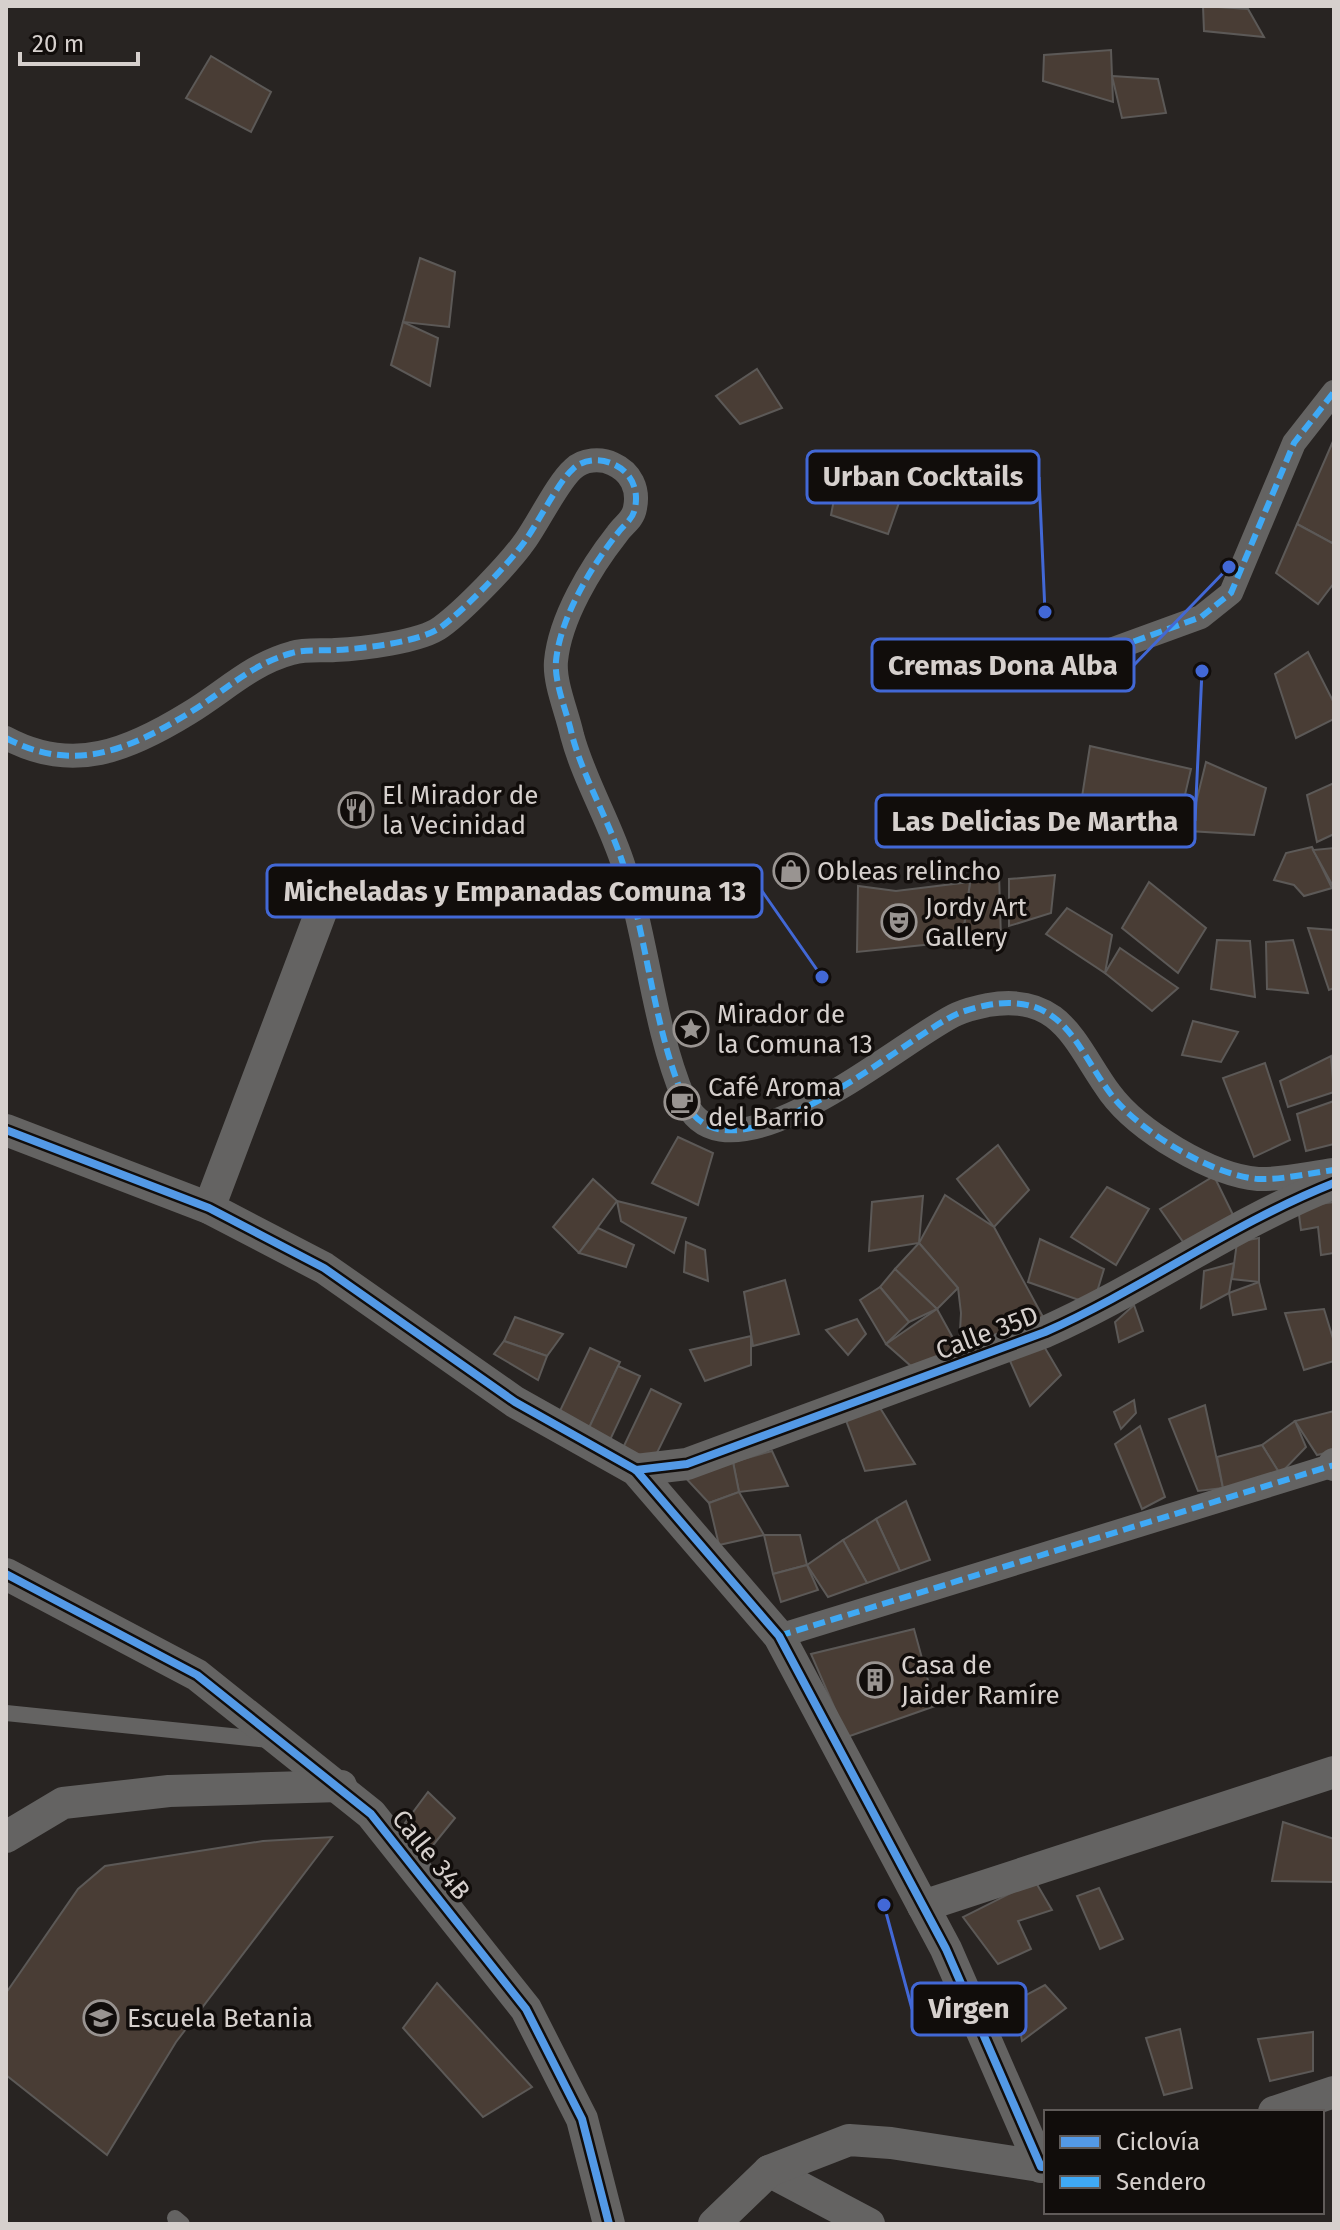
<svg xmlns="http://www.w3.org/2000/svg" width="1340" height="2230" font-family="'Fira Sans',sans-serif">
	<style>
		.building { fill: #493d35; stroke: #5c5957; stroke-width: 2 }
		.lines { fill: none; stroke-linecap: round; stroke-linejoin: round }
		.service { stroke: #646362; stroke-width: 16 }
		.pedestrian { stroke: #646362; stroke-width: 24 }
		.minor { stroke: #646362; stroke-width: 32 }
		.quiet { stroke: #3fa9f5; stroke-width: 6; stroke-dasharray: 12 6; stroke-linecap: butt }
		.cycleway-casing { stroke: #110d0b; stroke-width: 13 }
		.cycleway { stroke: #5399e6; stroke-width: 8 }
		.labels { text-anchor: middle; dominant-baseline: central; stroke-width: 7; stroke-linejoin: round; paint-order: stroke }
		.poi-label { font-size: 26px; fill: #d6d0cd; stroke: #110d0b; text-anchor: start }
		.street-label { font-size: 26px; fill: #d6d0cd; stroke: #110d0b }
		.leader { fill: none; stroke: #4268d6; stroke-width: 3 }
		.callout-dot { fill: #4268d6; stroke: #110d0b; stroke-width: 3 }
		.callout { fill: #110d0b; stroke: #4268d6; stroke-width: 3 }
		.callout-label { font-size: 28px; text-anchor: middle; font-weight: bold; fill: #d6d0cd }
	</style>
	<rect width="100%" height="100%" fill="#282422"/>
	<g class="building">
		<polygon points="1203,6 1248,9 1264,37 1204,31"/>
		<polygon points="1111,50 1113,102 1043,81 1044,55"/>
		<polygon points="211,56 271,92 251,132 186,98"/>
		<polygon points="1112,76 1158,79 1166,113 1122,118"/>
		<polygon points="420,258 455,272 449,327 403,322"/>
		<polygon points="403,322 438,338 430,386 391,365"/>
		<polygon points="757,369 782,408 740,424 716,396"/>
		<polygon points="1334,439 1334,544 1297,524"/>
		<polygon points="843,452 908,477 888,534 831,515"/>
		<polygon points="1297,524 1334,544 1334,583 1318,604 1276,573"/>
		<polygon points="1308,652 1334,703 1334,719 1296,738 1275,674"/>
		<polygon points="1090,746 1191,769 1174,842 1079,816"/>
		<polygon points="1206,762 1266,788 1254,835 1189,831"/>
		<polygon points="1334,783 1334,834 1317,842 1307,795"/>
		<polygon points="1312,847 1332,888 1304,896 1294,885 1274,880 1286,853"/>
		<polygon points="1334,848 1334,888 1313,850"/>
		<polygon points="999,874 1001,939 962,941 970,882"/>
		<polygon points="1055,875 1051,913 1009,926 1009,879"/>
		<polygon points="970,882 962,941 857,952 858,886 896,891"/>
		<polygon points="1149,882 1206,928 1178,973 1122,928"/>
		<polygon points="1067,908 1112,935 1105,973 1046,934"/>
		<polygon points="1308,928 1334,930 1334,988 1329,990"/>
		<polygon points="1217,940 1250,941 1255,997 1211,989"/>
		<polygon points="1293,940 1308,993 1267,989 1266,942"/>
		<polygon points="1120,948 1178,988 1152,1011 1105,973"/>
		<polygon points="1193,1021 1238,1032 1221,1062 1182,1055"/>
		<polygon points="1331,1056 1334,1092 1288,1107 1280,1081"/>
		<polygon points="1265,1063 1290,1140 1254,1157 1223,1078"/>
		<polygon points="1334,1101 1334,1144 1306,1151 1297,1114"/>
		<polygon points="678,1137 713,1153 698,1205 652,1183"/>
		<polygon points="998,1145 1029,1190 994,1227 957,1179"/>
		<polygon points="1214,1176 1235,1219 1188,1249 1160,1209"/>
		<polygon points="593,1179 617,1201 579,1253 553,1227"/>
		<polygon points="1107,1187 1149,1209 1116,1265 1071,1237"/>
		<polygon points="945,1195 994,1227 1048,1326 959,1349 961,1313 958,1288 919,1243"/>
		<polygon points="923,1196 919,1243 869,1251 872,1202"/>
		<polygon points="617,1201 686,1218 674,1253 621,1221"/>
		<polygon points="1334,1202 1334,1253 1321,1255 1318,1227 1301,1230 1298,1207"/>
		<polygon points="598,1228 634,1245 626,1267 579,1253"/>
		<polygon points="1259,1238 1259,1282 1232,1279 1237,1242"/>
		<polygon points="1040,1239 1104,1269 1093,1305 1028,1282"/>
		<polygon points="686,1242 705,1250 708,1281 684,1272"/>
		<polygon points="919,1243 958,1288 937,1309 895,1269"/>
		<polygon points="1234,1263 1229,1293 1201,1308 1204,1271"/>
		<polygon points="895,1269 937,1309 909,1322 880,1287"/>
		<polygon points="785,1280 799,1334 753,1346 744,1292"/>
		<polygon points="1259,1282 1266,1309 1233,1315 1229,1293"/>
		<polygon points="880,1287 909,1322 886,1344 860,1300"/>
		<polygon points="1134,1305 1143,1331 1119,1342 1115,1322"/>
		<polygon points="937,1309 959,1349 911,1366 886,1344"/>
		<polygon points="1324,1309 1334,1342 1334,1361 1304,1370 1285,1313"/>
		<polygon points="515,1317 563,1334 547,1356 504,1341"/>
		<polygon points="857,1319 866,1334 848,1355 826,1330"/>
		<polygon points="751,1336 751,1365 705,1381 690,1350"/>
		<polygon points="504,1341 547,1356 538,1380 494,1354"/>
		<polygon points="1042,1343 1061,1375 1030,1406 1010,1361"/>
		<polygon points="590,1348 620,1362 588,1430 558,1415"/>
		<polygon points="618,1366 640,1376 610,1440 588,1430"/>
		<polygon points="651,1389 681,1404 651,1465 622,1450"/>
		<polygon points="1134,1400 1136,1413 1121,1429 1114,1412"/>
		<polygon points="877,1403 915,1464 865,1471 844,1415"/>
		<polygon points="1205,1405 1223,1488 1198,1491 1169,1419"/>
		<polygon points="1334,1411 1334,1451 1317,1455 1295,1421"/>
		<polygon points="1295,1421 1306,1447 1280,1474 1262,1445"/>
		<polygon points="1140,1426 1165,1497 1142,1509 1115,1444"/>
		<polygon points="1262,1445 1280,1474 1223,1488 1217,1457"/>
		<polygon points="772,1451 788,1486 739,1492 733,1462"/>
		<polygon points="733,1462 739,1492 709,1503 680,1472"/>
		<polygon points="739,1492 764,1535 719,1545 709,1503"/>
		<polygon points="906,1501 930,1560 900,1571 876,1519"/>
		<polygon points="876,1519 900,1571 867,1583 843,1540"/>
		<polygon points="764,1535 800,1535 807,1565 773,1574"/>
		<polygon points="843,1540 867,1583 828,1597 807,1565"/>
		<polygon points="807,1565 818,1590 781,1602 773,1574"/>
		<polygon points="914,1629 935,1706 847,1737 811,1654"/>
		<polygon points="428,1792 455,1818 430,1849 405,1823"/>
		<polygon points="1283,1822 1334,1839 1334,1882 1272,1881"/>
		<polygon points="332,1837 176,2042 107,2155 6,2075 6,1993 78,1889 105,1866 263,1841"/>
		<polygon points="1035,1881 1052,1910 1018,1921 1031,1949 998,1964 963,1917"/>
		<polygon points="1099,1888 1123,1939 1100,1949 1077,1896"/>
		<polygon points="437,1983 532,2087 483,2117 403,2028"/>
		<polygon points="1045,1985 1066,2008 1022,2041 1015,2001"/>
		<polygon points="1180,2029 1192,2088 1164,2095 1146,2038"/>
		<polygon points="1313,2032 1313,2071 1270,2081 1258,2039"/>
	</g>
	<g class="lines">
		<g class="service">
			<polyline points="6,1713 269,1740"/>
			<polyline points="175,2218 182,2224"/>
		</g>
		<g class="pedestrian">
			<polyline points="1083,660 1201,617 1231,593 1294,443 1334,392"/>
			<path d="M 6,738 C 73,774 129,750 189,713 C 224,692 251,664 292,653 C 305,649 321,651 335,650 C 361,649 421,642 441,627 C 463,611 509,564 525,541 C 538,523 558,482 573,469 C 583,459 601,458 613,464 C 631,472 639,489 635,508 C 633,520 624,524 617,534 C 591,567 560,618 556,661 C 554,683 567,712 572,735 C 584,780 610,822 624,867 C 648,943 653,1025 684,1099 C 725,1197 906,1036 957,1014 C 966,1010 978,1007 988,1005 C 1063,992 1076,1047 1110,1093 C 1138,1131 1211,1175 1258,1179 C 1282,1180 1310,1173 1334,1170"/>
			<polyline points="779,1636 1334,1465"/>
		</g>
		<g class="minor">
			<polyline points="6,1130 209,1208 324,1268 515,1402 636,1470 779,1636 946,1949 1041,2167"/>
			<polyline points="209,1208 324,904"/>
			<polyline points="1334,1465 1334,1464"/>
			<path d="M 636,1470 L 687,1464 L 1045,1332 C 1144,1288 1233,1223 1334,1183"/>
			<polyline points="6,1574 197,1675 371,1814 526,2009 582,2119 609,2224"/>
			<polyline points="6,1837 63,1803 169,1791 341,1786"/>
			<polyline points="923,1906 1334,1772"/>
			<polyline points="1274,2112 1334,2092"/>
			<polyline points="769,2171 869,2224"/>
			<polyline points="714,2224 769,2171 849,2140 891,2143 1046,2167"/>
		</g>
		<g class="quiet">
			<polyline points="1083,660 1201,617 1231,593 1294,443 1334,392"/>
			<path d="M 6,738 C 73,774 129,750 189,713 C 224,692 251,664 292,653 C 305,649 321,651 335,650 C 361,649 421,642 441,627 C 463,611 509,564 525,541 C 538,523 558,482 573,469 C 583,459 601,458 613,464 C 631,472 639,489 635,508 C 633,520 624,524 617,534 C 591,567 560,618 556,661 C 554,683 567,712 572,735 C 584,780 610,822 624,867 C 648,943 653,1025 684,1099 C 725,1197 906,1036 957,1014 C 966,1010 978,1007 988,1005 C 1063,992 1076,1047 1110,1093 C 1138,1131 1211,1175 1258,1179 C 1282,1180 1310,1173 1334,1170"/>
			<polyline points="779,1636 1334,1465"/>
		</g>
		<defs>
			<g id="cycleway">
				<polyline points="6,1130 209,1208 324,1268 515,1402 636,1470 779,1636 946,1949 1041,2167 1046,2167"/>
				<path d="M 636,1470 L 687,1464 L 1045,1332 C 1144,1288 1233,1223 1334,1183"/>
				<polyline points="6,1574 197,1675 371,1814 526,2009 582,2119 609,2224"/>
			</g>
		</defs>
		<use href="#cycleway" class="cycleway-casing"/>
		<use href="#cycleway" class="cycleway"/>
	</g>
	<defs>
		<symbol id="restaurant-ring" viewBox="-11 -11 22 22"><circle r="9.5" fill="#110d0b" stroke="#999491" stroke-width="1.5"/><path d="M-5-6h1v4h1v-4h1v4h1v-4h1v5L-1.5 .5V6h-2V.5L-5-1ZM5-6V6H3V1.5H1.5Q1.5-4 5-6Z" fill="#999491"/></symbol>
		<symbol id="shop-ring" viewBox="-11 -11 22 22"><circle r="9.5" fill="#110d0b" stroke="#999491" stroke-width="1.5"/><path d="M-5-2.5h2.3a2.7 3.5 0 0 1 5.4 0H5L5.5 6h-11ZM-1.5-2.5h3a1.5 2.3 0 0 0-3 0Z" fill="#999491"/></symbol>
		<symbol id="theatre-ring" viewBox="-11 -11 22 22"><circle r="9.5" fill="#110d0b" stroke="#999491" stroke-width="1.5"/><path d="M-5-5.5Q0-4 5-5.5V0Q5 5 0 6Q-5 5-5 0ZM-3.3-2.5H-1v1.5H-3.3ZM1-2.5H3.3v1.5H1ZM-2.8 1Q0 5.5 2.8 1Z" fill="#999491"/></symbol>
		<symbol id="sight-ring" viewBox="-11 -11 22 22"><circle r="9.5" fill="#110d0b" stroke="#999491" stroke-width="1.5"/><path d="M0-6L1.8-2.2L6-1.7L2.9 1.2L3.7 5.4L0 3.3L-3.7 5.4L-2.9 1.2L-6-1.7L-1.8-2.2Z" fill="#999491"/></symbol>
		<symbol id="cafe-ring" viewBox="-11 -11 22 22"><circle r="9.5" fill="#110d0b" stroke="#999491" stroke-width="1.5"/><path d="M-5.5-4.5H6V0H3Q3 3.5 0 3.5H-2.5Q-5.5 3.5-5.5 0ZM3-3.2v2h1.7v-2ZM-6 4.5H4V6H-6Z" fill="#999491"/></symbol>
		<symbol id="building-ring" viewBox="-11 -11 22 22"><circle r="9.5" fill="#110d0b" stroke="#999491" stroke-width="1.5"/><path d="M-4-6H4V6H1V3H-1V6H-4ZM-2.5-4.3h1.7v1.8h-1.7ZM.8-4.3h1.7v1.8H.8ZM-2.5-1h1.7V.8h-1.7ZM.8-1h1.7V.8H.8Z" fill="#999491"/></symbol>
		<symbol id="school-ring" viewBox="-11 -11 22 22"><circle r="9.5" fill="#110d0b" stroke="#999491" stroke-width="1.5"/><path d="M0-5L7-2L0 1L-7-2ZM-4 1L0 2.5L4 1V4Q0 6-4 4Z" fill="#999491"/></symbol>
	</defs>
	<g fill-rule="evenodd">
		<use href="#restaurant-ring" x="336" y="790" width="40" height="40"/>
		<use href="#shop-ring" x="771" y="851" width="40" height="40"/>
		<use href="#theatre-ring" x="879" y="902" width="40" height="40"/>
		<use href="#sight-ring" x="671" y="1009" width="40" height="40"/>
		<use href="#cafe-ring" x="662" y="1082" width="40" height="40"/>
		<use href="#building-ring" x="855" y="1660" width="40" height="40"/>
		<use href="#school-ring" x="81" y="1998" width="40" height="40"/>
	</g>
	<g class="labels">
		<g class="poi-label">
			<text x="382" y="795">El Mirador de<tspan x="382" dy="30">la Vecinidad</tspan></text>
			<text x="817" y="871">Obleas relincho</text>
			<text x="925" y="907">Jordy Art<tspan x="925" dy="30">Gallery</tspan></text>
			<text x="717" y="1014">Mirador de<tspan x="717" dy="30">la Comuna 13</tspan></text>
			<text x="708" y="1087">Café Aroma<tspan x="708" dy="30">del Barrio</tspan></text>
			<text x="901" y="1665">Casa de<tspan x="901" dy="30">Jaider Ramíre</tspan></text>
			<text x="127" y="2018">Escuela Betania</text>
		</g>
		<g class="street-label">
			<text transform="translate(987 1333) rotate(-21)">Calle 35D</text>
			<text transform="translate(431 1855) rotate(51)">Calle 34B</text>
		</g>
	</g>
	<path class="leader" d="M1045 612L1039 477M1229 567L1134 665M1202 671L1195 821M822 977L762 891M884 1905L912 2009"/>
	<g class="callout-dot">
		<circle cx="1045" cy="612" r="8"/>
		<circle cx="1229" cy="567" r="8"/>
		<circle cx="1202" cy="671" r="8"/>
		<circle cx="822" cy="977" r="8"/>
		<circle cx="884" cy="1905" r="8"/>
	</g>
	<g class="callout">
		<rect x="807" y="451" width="232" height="52" rx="8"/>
		<rect x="872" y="639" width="262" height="52" rx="8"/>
		<rect x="876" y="795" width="319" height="52" rx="8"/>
		<rect x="267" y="865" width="495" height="52" rx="8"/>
		<rect x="912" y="1983" width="114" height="52" rx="8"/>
	</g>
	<g class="callout-label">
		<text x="923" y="486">Urban Cocktails</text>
		<text x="1003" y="675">Cremas Dona Alba</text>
		<text x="1035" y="831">Las Delicias De Martha</text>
		<text x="515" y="901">Micheladas y Empanadas Comuna 13</text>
		<text x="969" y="2018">Virgen</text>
	</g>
	<rect width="1340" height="2230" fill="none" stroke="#d6d0cd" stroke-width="16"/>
	<rect x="1044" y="2110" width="280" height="104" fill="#110d0b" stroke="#605b59" stroke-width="2"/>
	<rect x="1060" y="2136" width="40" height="12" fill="#5399e6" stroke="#605b59" stroke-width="2"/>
	<text x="1116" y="2150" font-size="24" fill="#d6d0cd">Ciclovía</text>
	<rect x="1060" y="2176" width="40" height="12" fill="#3fa9f5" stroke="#605b59" stroke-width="2"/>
	<text x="1116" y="2190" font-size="24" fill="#d6d0cd">Sendero</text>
	<path d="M20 52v12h118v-12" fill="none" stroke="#d6d0cd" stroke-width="4"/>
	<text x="32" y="52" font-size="24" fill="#d6d0cd" stroke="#110d0b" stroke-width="6" paint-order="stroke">20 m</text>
</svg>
